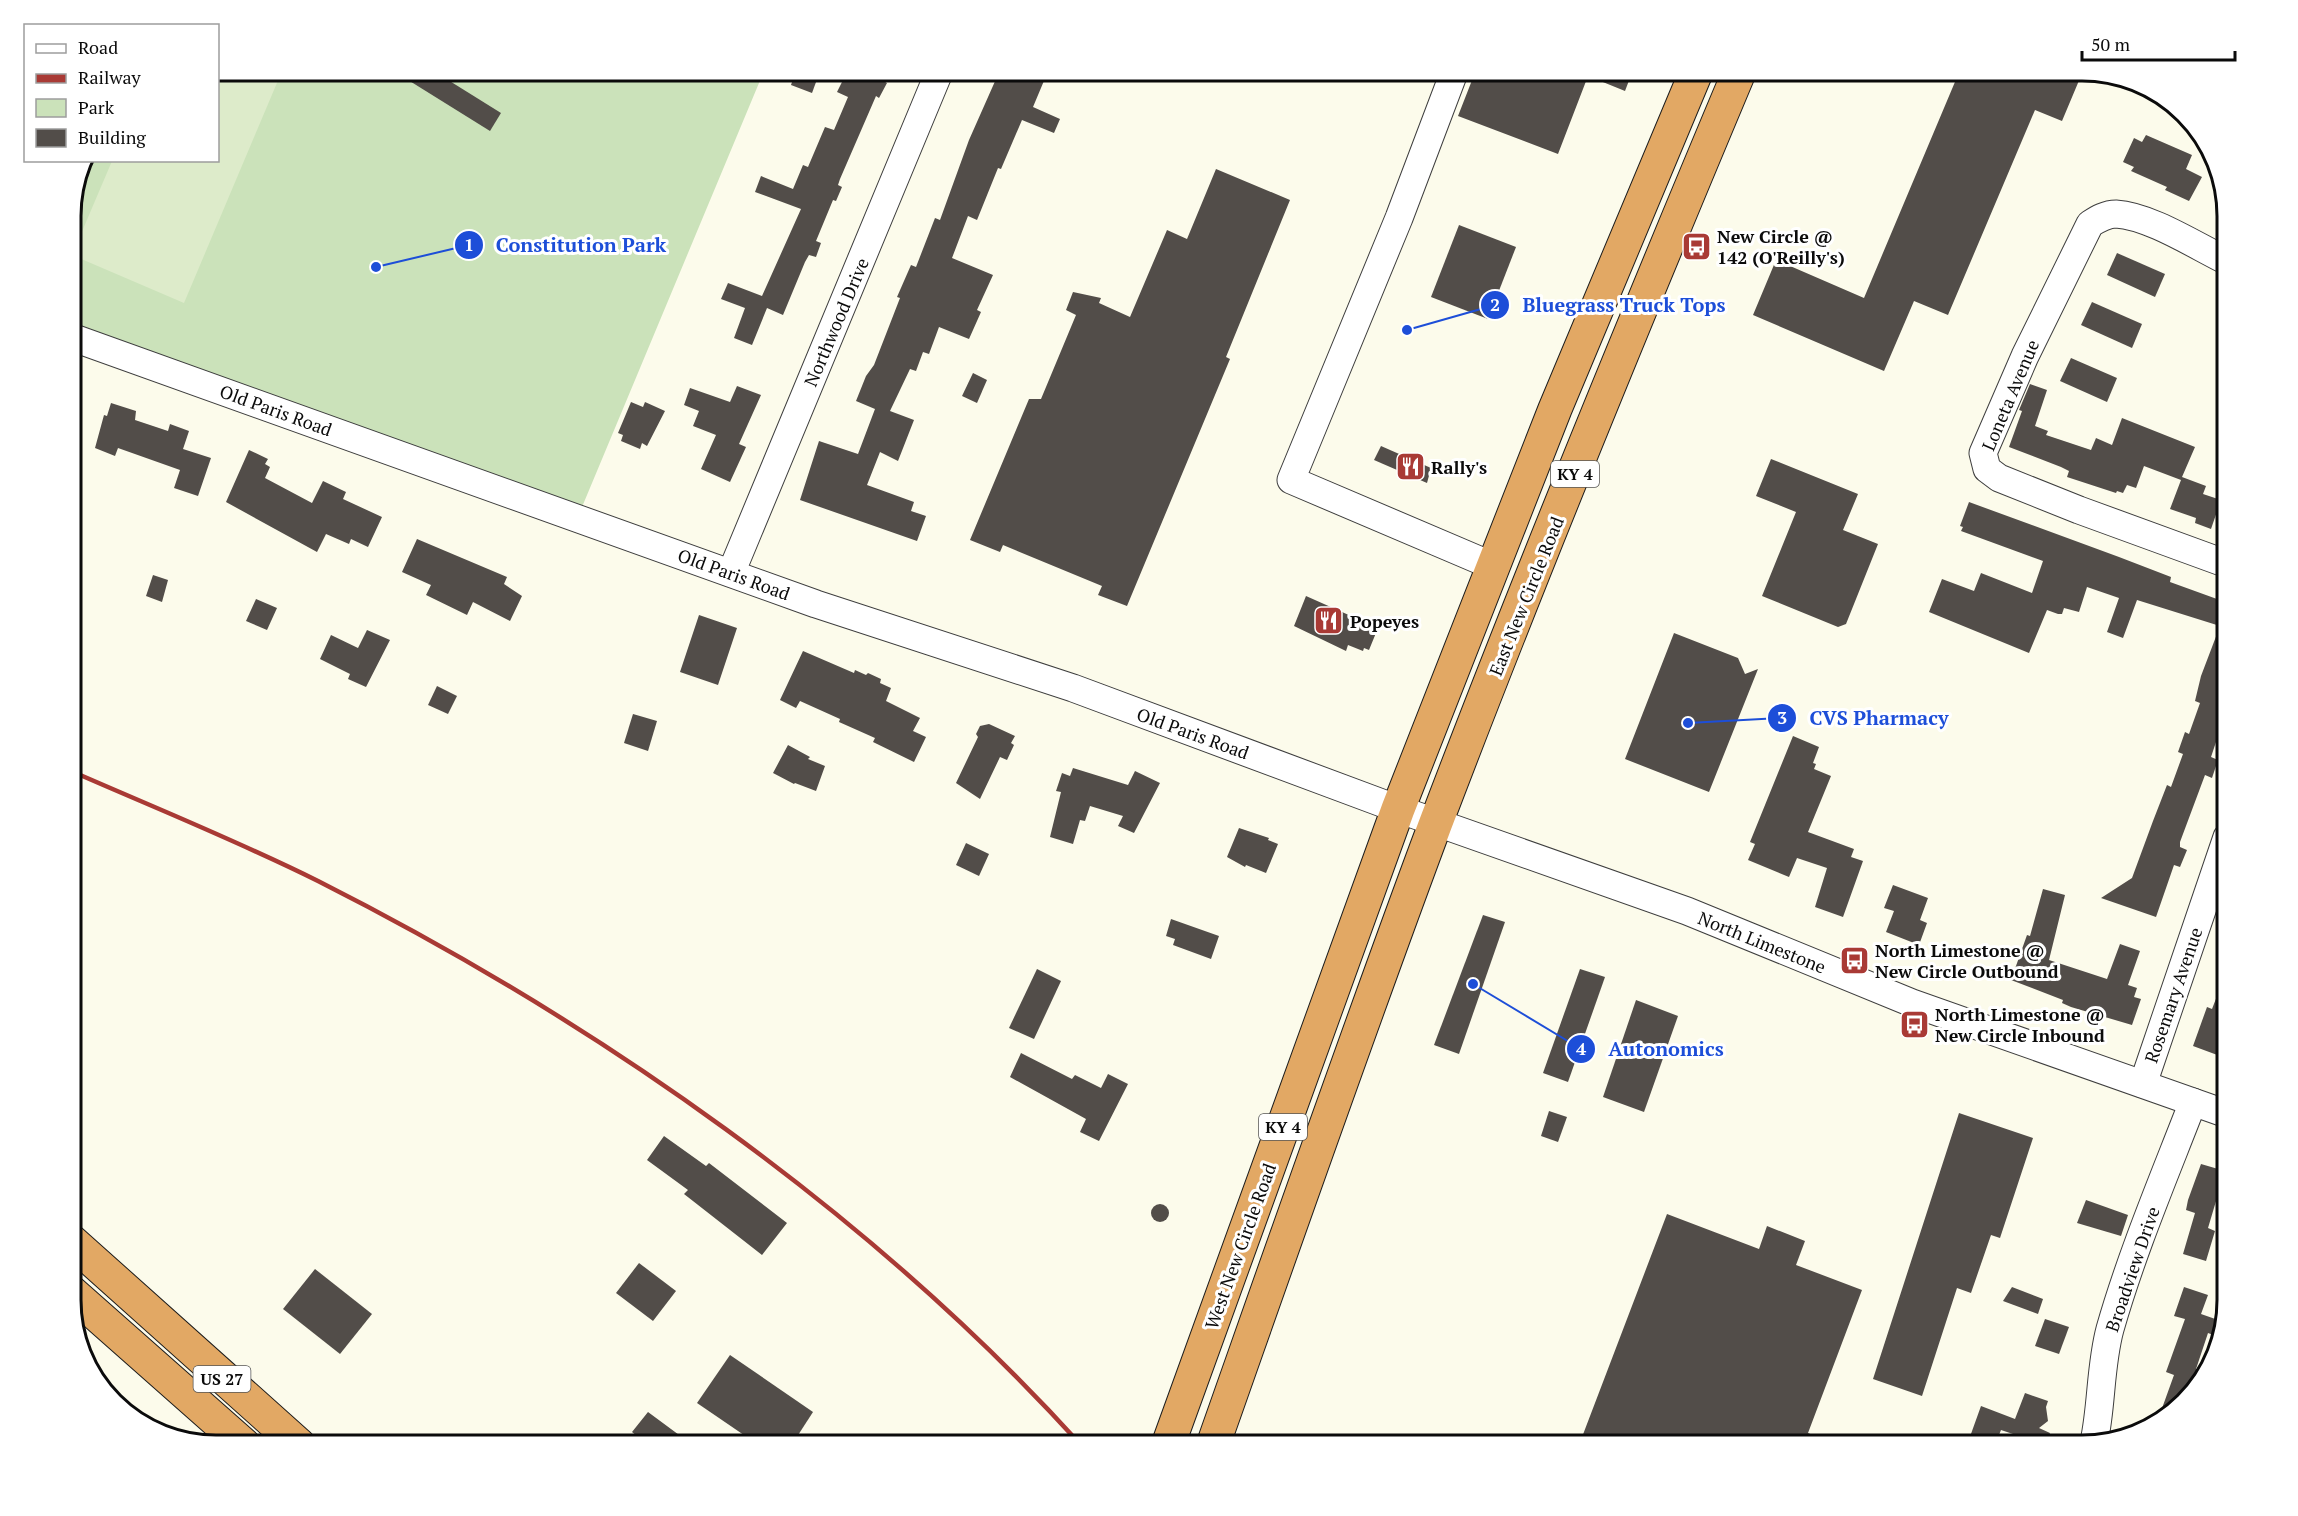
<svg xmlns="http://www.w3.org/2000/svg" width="2298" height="1516" font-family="'PT Serif',serif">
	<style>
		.green { fill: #cbe2ba }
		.pitch { fill: #ddebca }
		.building { fill: #524d49 }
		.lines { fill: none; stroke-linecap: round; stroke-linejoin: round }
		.minor-casing { stroke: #3e3e3e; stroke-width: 29 }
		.highway-casing { stroke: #1c1c1c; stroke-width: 35 }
		.minor { stroke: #fff; stroke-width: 27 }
		.highway { stroke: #e2a864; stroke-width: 33 }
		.rail { stroke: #a93a35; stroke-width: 4.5 }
		.labels { text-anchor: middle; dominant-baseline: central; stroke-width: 6; stroke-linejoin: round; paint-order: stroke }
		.shield { fill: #fff; stroke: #545454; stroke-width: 1.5 }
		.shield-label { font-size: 16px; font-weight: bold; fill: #0b0b0b }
		.poi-label { font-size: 18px; font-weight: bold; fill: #0b0b0b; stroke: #fff; text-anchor: start }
		.street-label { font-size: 18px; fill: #0b0b0b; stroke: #fff }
		.rim { fill: none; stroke: #0b0b0b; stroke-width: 3 }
		.leader { fill: none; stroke: #1d4ed8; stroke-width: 2 }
		.callout-dot { fill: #1d4ed8; stroke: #fff; stroke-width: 2 }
		.mark-label { font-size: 18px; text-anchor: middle; font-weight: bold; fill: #fff }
		.callout-label { font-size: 20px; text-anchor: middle; font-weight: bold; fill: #1d4ed8; stroke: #fff; stroke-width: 6; stroke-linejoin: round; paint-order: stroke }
	</style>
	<rect width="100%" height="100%" fill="#fcfbeb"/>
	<polygon class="green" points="218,71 764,71 582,507 71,326 71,207 82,161 218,160"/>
	<polygon class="pitch" points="218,70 282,71 184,303 72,255 112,161 218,160"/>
	<g class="building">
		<polygon points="392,70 432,70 501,113 490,131"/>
		<polygon points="796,70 819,74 812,93 791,85"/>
		<polygon points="848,70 871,70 883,77 882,80 887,83 879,98 876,96 840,179 838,185 842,187 836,201 833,200 816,241 821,243 816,257 809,255 805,262 783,315 767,308 752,345 734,338 745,308 721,299 728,283 762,296 801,209 755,192 761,176 793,189 803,165 808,167 825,127 834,130 848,97 837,92"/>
		<polygon points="1000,70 1033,70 1046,76 1033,107 1060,119 1054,133 1022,120 1001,169 998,168 977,220 968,216 952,258 993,275 977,310 981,312 969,339 939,327 929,354 923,352 916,371 910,369 890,411 914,420 898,461 880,452 867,485 914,502 911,511 926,516 917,541 800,500 819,441 858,454 875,409 856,401 866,376 874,365 900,298 897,297 911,265 916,267 935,218 940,220 969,140"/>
		<polygon points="1476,70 1633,70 1625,91 1588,76 1558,154 1458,116"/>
		<polygon points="1960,70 2083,71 2062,121 2035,110 1948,315 1914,301 1884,371 1753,315 1776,260 1864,298"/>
		<polygon points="2146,135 2192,155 2186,169 2202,177 2189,201 2165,190 2167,187 2131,171 2134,167 2123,162 2134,138 2142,142"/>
		<polygon points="1216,169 1290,200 1226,357 1230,359 1127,606 1098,595 1102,586 1003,545 1000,552 970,540 1029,399 1041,399 1076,315 1066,310 1073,292 1101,298 1099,303 1130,317 1167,230 1187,239"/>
		<polygon points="1459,225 1516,247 1488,319 1431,297"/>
		<polygon points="2117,253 2165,274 2155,297 2107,275"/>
		<polygon points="2092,302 2142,324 2132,348 2081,325"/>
		<polygon points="2071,358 2117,378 2107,402 2060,381"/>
		<polygon points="973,373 987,380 977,403 962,396"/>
		<polygon points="2030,384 2047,390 2035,426 2048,431 2046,435 2091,450 2096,438 2112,445 2122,418 2195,447 2182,477 2206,486 2203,494 2221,500 2211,529 2195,523 2196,518 2170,509 2181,480 2144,466 2136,488 2127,485 2123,493 2117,491 2116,493 2067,477 2069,471 2061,467 2009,447 2022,411 2019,410"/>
		<polygon points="737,386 761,395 739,444 746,447 730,482 701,469 716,435 693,426 699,411 684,405 690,388 730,402"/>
		<polygon points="631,402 643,407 645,402 665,411 647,446 642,443 640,449 621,441 623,435 618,433"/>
		<polygon points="111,403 136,411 135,420 168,431 170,424 189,431 183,449 211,458 198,496 174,488 180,470 118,448 115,456 95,448 104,415 107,416"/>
		<polygon points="1381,446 1431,468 1427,483 1374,460"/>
		<polygon points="249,450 268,459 265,464 270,467 265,478 312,503 323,481 346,492 343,499 382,517 368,547 351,539 349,544 326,534 317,552 226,502"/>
		<polygon points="1771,459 1858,494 1843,530 1878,544 1846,624 1838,627 1762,596 1796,512 1756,496"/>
		<polygon points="1969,502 2119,557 2171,577 2170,582 2228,603 2228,720 2224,718 2211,757 2218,760 2212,778 2205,775 2180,842 2180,847 2187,850 2180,867 2174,865 2156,917 2101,898 2132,878 2153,821 2167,785 2171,787 2183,754 2178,752 2185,732 2189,734 2200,703 2195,701 2201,676 2220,626 2137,600 2123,638 2107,632 2119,598 2087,587 2079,612 2064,608 2062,614 2058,614 2047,610 2029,653 1929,612 1942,579 1974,591 1981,573 2032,593 2043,561 1961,531 1963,527 1960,526"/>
		<polygon points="417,539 507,577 504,584 522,596 510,621 473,602 467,615 426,595 431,585 402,572"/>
		<polygon points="153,575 168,580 162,602 146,596"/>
		<polygon points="1306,596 1378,628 1369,650 1364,648 1363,651 1348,645 1346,651 1294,626"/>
		<polygon points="256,599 277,608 267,630 246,621"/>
		<polygon points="699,615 737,628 718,685 680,672"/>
		<polygon points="367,630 390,640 366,687 348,679 350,674 320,659 331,635 358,648"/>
		<polygon points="1674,633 1738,658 1745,674 1758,669 1709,792 1625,759"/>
		<polygon points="803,651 854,673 855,670 866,675 868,673 881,679 880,683 891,688 886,701 920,718 913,731 926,737 914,762 873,742 875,738 839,722 840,719 800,701 796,708 780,700"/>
		<polygon points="437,686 457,696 448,714 428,705"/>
		<polygon points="633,714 657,721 648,751 624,743"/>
		<polygon points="989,724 1015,736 1011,743 1014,745 1007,760 1000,757 980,799 956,783 978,737 976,734 980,726"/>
		<polygon points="1793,736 1819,747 1813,763 1816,764 1814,769 1831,776 1808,832 1854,849 1851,857 1863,861 1843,917 1815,907 1827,868 1797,858 1789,877 1748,860 1755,844 1750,842"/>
		<polygon points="788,745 810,757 808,759 825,766 816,791 795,783 794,784 773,773"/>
		<polygon points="1073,768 1128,785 1135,771 1160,783 1134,833 1118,826 1123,816 1090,806 1085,821 1080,820 1073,844 1050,837 1061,792 1056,791 1062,773 1070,776"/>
		<polygon points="1239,828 1269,838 1268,840 1278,844 1266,873 1246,865 1245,867 1227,857"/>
		<polygon points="966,843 989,854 979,876 956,865"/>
		<polygon points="1893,885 1928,898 1920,920 1927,923 1919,945 1886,932 1894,911 1884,908"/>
		<polygon points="2043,889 2065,895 2049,960 2107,979 2120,944 2140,951 2128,985 2137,988 2134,997 2141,999 2132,1025 2071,1007 2062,1003 2063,1000 2011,980 2027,935 2030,936"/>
		<polygon points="1483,915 1505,922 1459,1054 1434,1045"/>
		<polygon points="1171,919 1219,936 1211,959 1173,945 1175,939 1166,936"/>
		<polygon points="1037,969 1061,981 1034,1039 1009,1028"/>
		<polygon points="1580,969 1605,977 1568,1082 1543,1073"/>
		<polygon points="2226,973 2228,1035 2220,1056 2193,1046 2207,1007 2212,1009"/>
		<polygon points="1636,1000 1678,1016 1644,1112 1603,1097"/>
		<polygon points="1021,1053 1072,1079 1075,1075 1101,1088 1108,1074 1128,1084 1099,1141 1080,1132 1086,1119 1010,1077"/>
		<polygon points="1549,1111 1567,1117 1558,1142 1541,1136"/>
		<polygon points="1959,1113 2033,1138 2000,1238 1991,1235 1971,1293 1957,1288 1922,1396 1873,1379"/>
		<polygon points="664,1136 706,1166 709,1163 787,1223 762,1255 684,1194 688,1190 647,1160"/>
		<polygon points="2201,1164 2225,1171 2208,1228 2215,1231 2206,1261 2183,1254 2195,1213 2186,1210 2188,1200"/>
		<polygon points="2086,1200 2128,1215 2121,1236 2077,1223"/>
		<circle cx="1160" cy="1213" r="9"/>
		<polygon points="1667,1214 1759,1249 1767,1226 1805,1241 1796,1265 1862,1290 1808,1433 1836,1445 1579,1445"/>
		<polygon points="639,1263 676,1291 653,1321 616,1293"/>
		<polygon points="315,1269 372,1314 340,1354 283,1309"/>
		<polygon points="2012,1287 2043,1299 2038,1314 2003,1301"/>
		<polygon points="2184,1287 2208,1295 2201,1314 2221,1321 2216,1336 2208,1333 2196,1369 2203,1371 2198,1385 2156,1425 2174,1375 2166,1372 2185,1319 2174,1316"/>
		<polygon points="2045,1319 2069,1327 2059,1354 2035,1346"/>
		<polygon points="730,1355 813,1412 791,1446 760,1446 697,1403"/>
		<polygon points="2025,1393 2048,1401 2046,1407 2048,1421 2039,1428 2050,1433 2046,1445 2001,1430 1995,1445 1967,1445 1981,1406 2015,1419"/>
		<polygon points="648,1412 694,1446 630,1446 637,1436 632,1432"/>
	</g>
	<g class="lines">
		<defs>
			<g id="minor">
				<polyline points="1455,70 1399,218 1291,480 1493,566"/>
				<path d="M 2227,261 C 2196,246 2150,216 2116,214 C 2106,214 2098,219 2090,224 L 2025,356 L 1983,453 L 1987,469 L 1999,478 L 2079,510 L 2227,564"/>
				<polyline points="71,337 816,604 1073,688 1398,809 1687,911 1912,1003 2227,1114"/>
				<polyline points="731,573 940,70"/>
				<polyline points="2143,1084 2227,837"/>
				<path d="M 2094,1442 C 2102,1405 2100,1366 2110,1329 C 2132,1252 2164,1177 2193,1102"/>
			</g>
			<g id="highway">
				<polyline points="71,1241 299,1445"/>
				<polyline points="71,1292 244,1445"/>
				<polyline points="1168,1445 1398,809 1555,409 1697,70"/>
				<path d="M 1213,1445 C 1286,1238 1358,1031 1435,825 C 1531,572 1635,320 1740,70"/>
			</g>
		</defs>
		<use href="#minor" class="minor-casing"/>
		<use href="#highway" class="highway-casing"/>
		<use href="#minor" class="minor"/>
		<use href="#highway" class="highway"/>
		<path class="rail" d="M 71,771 C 153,807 238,841 318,881 C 597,1022 871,1213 1081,1445"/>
	</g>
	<defs>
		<symbol id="bus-square" viewBox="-11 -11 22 22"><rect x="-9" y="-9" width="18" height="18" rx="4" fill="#a93a35" stroke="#fff"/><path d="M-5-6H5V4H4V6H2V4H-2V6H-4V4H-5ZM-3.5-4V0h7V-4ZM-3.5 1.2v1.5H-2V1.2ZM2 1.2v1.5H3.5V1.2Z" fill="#fff"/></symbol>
		<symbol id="restaurant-square" viewBox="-11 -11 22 22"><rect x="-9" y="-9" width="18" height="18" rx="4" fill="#a93a35" stroke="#fff"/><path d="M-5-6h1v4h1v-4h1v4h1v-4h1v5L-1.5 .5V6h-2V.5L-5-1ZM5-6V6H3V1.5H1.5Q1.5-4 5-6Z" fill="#fff"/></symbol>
	</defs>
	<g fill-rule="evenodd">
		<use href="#bus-square" x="1680" y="230" width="33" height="33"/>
		<use href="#restaurant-square" x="1394" y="450" width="33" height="33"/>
		<use href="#restaurant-square" x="1312" y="604" width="33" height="33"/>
		<use href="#bus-square" x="1838" y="944" width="33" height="33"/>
		<use href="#bus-square" x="1898" y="1008" width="33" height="33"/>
	</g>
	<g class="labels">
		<g class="shield">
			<rect x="1551" y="461" width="48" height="26" rx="4.5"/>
			<rect x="1259" y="1114" width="48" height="26" rx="4.5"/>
			<rect x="193.5" y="1366" width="57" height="26" rx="4.5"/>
		</g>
		<g class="shield-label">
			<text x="1575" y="474">KY 4</text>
			<text x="1283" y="1127">KY 4</text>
			<text x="222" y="1379">US 27</text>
		</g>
		<g class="poi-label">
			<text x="1717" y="236">New Circle @<tspan x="1717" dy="21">142 (O'Reilly's)</tspan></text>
			<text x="1431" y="467">Rally's</text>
			<text x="1350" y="621">Popeyes</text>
			<text x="1875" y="950">North Limestone @<tspan x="1875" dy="21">New Circle Outbound</tspan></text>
			<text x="1935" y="1014">North Limestone @<tspan x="1935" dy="21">New Circle Inbound</tspan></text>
		</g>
		<g class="street-label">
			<text transform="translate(836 322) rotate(-67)">Northwood Drive</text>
			<text transform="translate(2010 395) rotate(-67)">Loneta Avenue</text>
			<text transform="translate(276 410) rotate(20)">Old Paris Road</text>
			<text transform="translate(734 574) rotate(20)">Old Paris Road</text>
			<text transform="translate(1526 596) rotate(-68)">East New Circle Road</text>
			<text transform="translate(1193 733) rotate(20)">Old Paris Road</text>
			<text transform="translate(1762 942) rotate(22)">North Limestone</text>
			<text transform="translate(2173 995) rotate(-71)">Rosemary Avenue</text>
			<text transform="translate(1240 1246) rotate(-70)">West New Circle Road</text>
			<text transform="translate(2132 1269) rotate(-71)">Broadview Drive</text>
		</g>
	</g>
	<path d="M0 0H2298V1516H0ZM216 81H2082A135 135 0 0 1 2217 216V1300A135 135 0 0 1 2082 1435H216A135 135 0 0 1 81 1300V216A135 135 0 0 1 216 81Z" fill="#fff" fill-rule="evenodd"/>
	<path class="rim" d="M216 81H2082A135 135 0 0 1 2217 216V1300A135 135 0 0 1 2082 1435H216A135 135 0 0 1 81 1300V216A135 135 0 0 1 216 81Z"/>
	<path class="leader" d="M376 267L469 245M1407 330L1495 305M1688 723L1782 718M1473 984L1581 1049"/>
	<g class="callout-dot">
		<circle cx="376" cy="267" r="6"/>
		<circle cx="1407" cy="330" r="6"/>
		<circle cx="1688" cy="723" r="6"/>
		<circle cx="1473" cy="984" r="6"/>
		<circle cx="469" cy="245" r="15"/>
		<circle cx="1495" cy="305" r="15"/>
		<circle cx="1782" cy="718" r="15"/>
		<circle cx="1581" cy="1049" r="15"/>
	</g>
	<g class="mark-label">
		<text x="469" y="251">1</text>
		<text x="1495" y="311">2</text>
		<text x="1782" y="724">3</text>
		<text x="1581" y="1055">4</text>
	</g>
	<g class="callout-label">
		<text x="581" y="252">Constitution Park</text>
		<text x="1624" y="312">Bluegrass Truck Tops</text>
		<text x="1879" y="725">CVS Pharmacy</text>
		<text x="1666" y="1056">Autonomics</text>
	</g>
	<rect x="24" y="24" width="195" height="138" fill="#ffffff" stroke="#9d9d9d" stroke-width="1.5"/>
	<rect x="36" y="44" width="30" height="9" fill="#ffffff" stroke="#9d9d9d" stroke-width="1.5"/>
	<text x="78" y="54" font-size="18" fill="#0b0b0b">Road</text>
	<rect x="36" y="74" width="30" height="9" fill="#a93a35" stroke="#9d9d9d" stroke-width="1.5"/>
	<text x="78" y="84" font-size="18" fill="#0b0b0b">Railway</text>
	<rect x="36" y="99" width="30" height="18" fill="#cbe2ba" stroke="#9d9d9d" stroke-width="1.5"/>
	<text x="78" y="114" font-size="18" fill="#0b0b0b">Park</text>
	<rect x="36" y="129" width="30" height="18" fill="#524d49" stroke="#9d9d9d" stroke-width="1.5"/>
	<text x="78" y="144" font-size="18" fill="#0b0b0b">Building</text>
	<path d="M2082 51v9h153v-9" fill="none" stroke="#0b0b0b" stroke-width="3"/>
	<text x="2091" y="51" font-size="18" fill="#0b0b0b" stroke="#ffffff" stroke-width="4.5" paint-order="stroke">50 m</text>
</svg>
